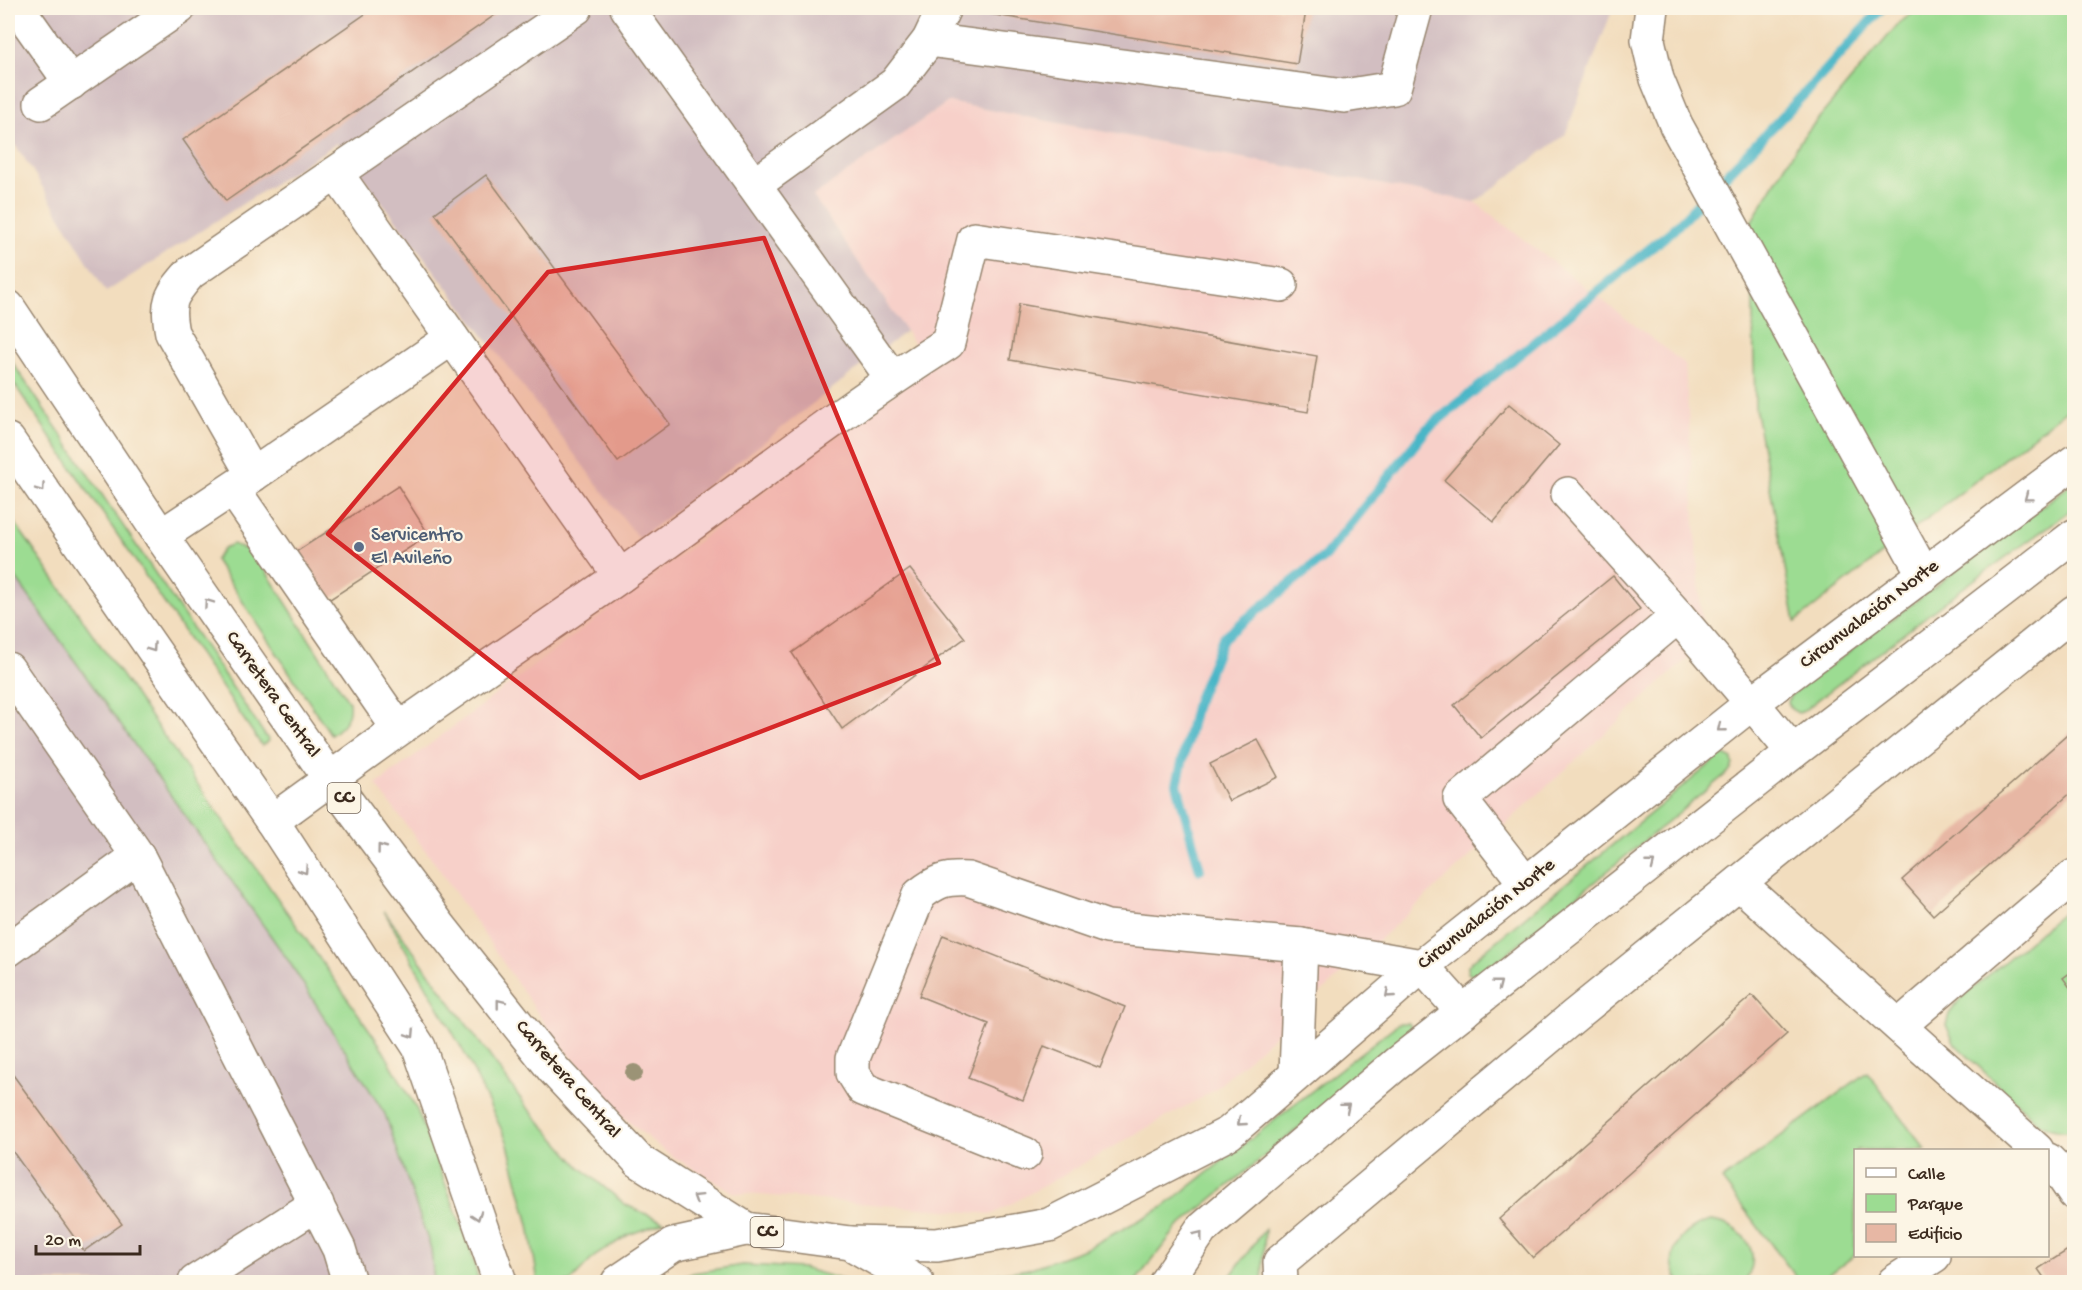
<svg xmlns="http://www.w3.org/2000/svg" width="2082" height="1290" font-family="'Gochi Hand',sans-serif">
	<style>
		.built { fill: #f7d0c9 }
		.industrial { fill: #d2bec1 }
		.green { fill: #9cdc92; stroke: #6c8358; stroke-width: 1.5 }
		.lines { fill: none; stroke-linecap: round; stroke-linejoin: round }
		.stream { stroke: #4ab6c7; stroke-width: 10 }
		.building { fill: #e7b7a4 }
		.minor-casing { stroke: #96846e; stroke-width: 36 }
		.highway-casing { stroke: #96846e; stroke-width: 36 }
		.minor { stroke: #fff; stroke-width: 33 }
		.highway { stroke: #fff; stroke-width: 33 }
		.tree { fill: #9b9376 }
		.oneway { stroke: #a79f9a }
		.marked { fill: #d62828; fill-opacity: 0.2; stroke: #d62828; stroke-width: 4.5; stroke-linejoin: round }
		.service-dot { fill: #5c6f8a; stroke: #fcf5e5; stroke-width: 2 }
		.labels { text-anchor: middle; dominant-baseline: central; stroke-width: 4.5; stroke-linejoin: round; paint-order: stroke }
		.shield { fill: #fcf5e5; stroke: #75675a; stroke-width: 1.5 }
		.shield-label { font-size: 18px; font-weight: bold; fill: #3b2a1e }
		.service-label { font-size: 20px; fill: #4e5e75; stroke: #fcf5e5; text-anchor: start }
		.street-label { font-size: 20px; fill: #3b2a1e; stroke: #fcf5e5 }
	</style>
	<rect width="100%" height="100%" fill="#fcf5e5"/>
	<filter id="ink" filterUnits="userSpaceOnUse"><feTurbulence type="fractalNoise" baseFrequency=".0167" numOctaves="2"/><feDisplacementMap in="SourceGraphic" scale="12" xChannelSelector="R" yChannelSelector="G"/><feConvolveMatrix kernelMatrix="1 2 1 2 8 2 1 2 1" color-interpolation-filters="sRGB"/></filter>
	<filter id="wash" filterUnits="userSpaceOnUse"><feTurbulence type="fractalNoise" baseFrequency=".008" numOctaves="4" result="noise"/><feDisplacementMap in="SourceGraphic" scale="24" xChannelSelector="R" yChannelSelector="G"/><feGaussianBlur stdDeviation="1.35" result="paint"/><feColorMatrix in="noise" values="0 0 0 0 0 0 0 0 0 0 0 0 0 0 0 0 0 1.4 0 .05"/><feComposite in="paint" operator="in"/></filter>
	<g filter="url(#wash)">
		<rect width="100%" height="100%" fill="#f2ddbe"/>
		<polygon class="built" points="948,102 1475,202 1685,364 1703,644 1213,1091 993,1214 735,1193 667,1153 618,1113 550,1031 437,866 376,785 928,368 906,331 813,196"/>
		<g class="industrial">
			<polygon points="8,8 1613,8 1565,135 1475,202 948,102 813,196 906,331 639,539 337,143 106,292 31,168 8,135"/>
			<polygon points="8,567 290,963 385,1114 431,1249 434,1282 8,1282"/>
		</g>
		<g class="green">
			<polygon points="1920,8 2074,8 2074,404 1795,622 1755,407 1751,222 1802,138 1899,23"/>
			<polygon points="8,356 269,741 262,746 8,375"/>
			<polygon points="2074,482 2074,508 1963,588 1802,712 1798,713 1791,709 1788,702 1790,696"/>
			<polygon points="8,513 380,1045 417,1110 471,1251 479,1282 434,1282 431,1249 385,1114 290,963 8,567"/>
			<path d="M 233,544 L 247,550 L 257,557 L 349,702 C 351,718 343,726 331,735 L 215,560 L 224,548 Z"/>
			<path d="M 1724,755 L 1732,759 L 1733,764 L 1731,770 L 1483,973 C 1477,977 1473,977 1468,973 L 1468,966 L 1472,961 L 1720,756 Z"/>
			<path d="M 2074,903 L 2074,1131 C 2059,1132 2050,1130 2037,1122 L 1955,1044 L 1946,1025 L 1949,1014 L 1960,999 Z"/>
			<polygon points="384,911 526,1106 580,1167 626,1205 664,1222 628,1235 595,1256 570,1282 538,1282 529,1225 507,1141 466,1056"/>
			<polygon points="1399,1023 1409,1023 1412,1030 1407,1039 1177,1228 1135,1282 968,1282 962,1279 1028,1269 1085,1249 1162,1208"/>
			<polygon points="1867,1072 1926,1150 1856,1150 1855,1255 1819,1282 1800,1282 1722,1180"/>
			<path d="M 1711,1221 C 1743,1225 1764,1252 1745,1282 L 1680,1282 C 1660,1255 1683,1227 1711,1221 Z"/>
			<polygon points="1265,1229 1262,1282 1226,1282"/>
			<polygon points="743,1265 802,1268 850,1282 672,1282 693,1273"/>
		</g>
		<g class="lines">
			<polyline class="stream" points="1200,870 1177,784 1195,707 1223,638 1325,556 1427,429 1673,230 1809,89 1882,8"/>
		</g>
		<g id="blocks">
			<g class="building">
				<polygon points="374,8 505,8 226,201 183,140"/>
				<polygon points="983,8 1283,8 1306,11 1297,64 983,13"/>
				<polygon points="486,175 670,424 618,462 435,213"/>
				<polygon points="1019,304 1317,356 1308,412 1010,360"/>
				<polygon points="1509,404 1559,445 1494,522 1444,480"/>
				<polygon points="398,486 429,535 321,605 288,557"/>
				<polygon points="910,569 965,638 842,729 792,653"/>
				<polygon points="1613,576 1640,609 1481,738 1454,705"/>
				<polygon points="2074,729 2074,790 1933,915 1902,880"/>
				<polygon points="1258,740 1278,777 1229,801 1210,764"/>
				<polygon points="943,935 1125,1007 1100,1068 1044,1046 1023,1100 968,1078 989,1024 919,996"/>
				<polygon points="2074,970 2074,993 2063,978"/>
				<polygon points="1752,995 1787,1034 1533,1258 1499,1219"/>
				<polygon points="8,1068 122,1224 84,1251 8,1145"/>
				<polygon points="2074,1246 2074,1282 2047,1282 2038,1269"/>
			</g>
		</g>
	</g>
	<g filter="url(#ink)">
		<use href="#blocks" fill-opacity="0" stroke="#96846e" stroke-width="1.5"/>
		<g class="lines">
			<defs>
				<g id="minor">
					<polyline points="18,8 71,83"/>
					<polyline points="627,8 892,378"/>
					<polyline points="1652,8 1648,40 1657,79 1676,125 1924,575"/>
					<polyline points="929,40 1344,96 1394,88 1416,8"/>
					<polyline points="41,103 179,8"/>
					<polyline points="336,173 620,576"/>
					<polyline points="754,185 895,84 929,40 944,8"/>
					<path d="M 253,475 L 172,333 C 166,302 170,296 190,273 L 576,8"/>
					<polyline points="233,489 398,728"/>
					<polyline points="1568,494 1678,616 1752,703"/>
					<polyline points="161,536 253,475 452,338"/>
					<polyline points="8,669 138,856 339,1249 349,1282"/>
					<path d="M 330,779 C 424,709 523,644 619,577 C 729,499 834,415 948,343 L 974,239 L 1281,285"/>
					<polyline points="1739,883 2037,1150"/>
					<polyline points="1526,884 1460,799 1678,616"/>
					<polyline points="8,950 138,856"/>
					<polyline points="1899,1026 2074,876"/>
					<polyline points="1296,1074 1301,945"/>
					<path d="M 1025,1154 L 863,1089 L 853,1073 L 853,1058 L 919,895 C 937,881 944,878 968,879 L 1107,927 L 1301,945 L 1422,966"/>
					<polyline points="2048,1160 2059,1171 2074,1193"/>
					<polyline points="195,1282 317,1204"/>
					<polyline points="1281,1282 1280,1262 1574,1016 2074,612"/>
					<polyline points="1894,1282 1934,1256"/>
				</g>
				<g id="highway">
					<polyline points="8,307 161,536 330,779 441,928 553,1069 639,1161 746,1229"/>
					<polyline points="8,440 272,821 419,1047 500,1282"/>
					<polyline points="1752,703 1793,752"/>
					<polyline points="272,821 330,779"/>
					<polyline points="1422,966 1463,1012"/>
					<polyline points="850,1243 937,1245 1049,1225 1229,1133 1422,966 1752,703 2074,462"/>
					<polyline points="618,1282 673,1245 746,1229 850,1243 917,1282"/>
					<polyline points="1166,1282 1201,1230 1396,1064 1793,752 2074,536"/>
				</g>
			</defs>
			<use href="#minor" class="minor-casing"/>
			<use href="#highway" class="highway-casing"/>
			<use href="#minor" class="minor"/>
			<use href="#highway" class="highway"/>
		</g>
		<circle class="tree" cx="634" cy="1073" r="9"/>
		<defs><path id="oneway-chevron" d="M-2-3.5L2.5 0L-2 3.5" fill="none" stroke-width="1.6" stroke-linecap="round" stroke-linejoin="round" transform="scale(1.5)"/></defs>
		<g class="oneway">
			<use href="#oneway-chevron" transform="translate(41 488) rotate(55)"/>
			<use href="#oneway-chevron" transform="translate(2028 497) rotate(143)"/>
			<use href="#oneway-chevron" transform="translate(208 603) rotate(-125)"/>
			<use href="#oneway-chevron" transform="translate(152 648) rotate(55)"/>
			<use href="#oneway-chevron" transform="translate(1721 728) rotate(141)"/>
			<use href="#oneway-chevron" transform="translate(381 848) rotate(-127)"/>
			<use href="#oneway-chevron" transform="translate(1651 864) rotate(-38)"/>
			<use href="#oneway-chevron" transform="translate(304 870) rotate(57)"/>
			<use href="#oneway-chevron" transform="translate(1498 984) rotate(-38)"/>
			<use href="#oneway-chevron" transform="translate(1389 994) rotate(139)"/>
			<use href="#oneway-chevron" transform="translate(500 1003) rotate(-128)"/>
			<use href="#oneway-chevron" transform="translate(411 1034) rotate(57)"/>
			<use href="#oneway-chevron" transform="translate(1346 1107) rotate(-40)"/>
			<use href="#oneway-chevron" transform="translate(1241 1122) rotate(139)"/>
			<use href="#oneway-chevron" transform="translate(697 1198) rotate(-148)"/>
			<use href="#oneway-chevron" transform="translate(477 1216) rotate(71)"/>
			<use href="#oneway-chevron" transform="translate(1199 1235) rotate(-52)"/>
		</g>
	</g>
	<path class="marked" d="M 764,238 L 939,663 L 640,778 L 328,534 L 548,272 Z"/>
	<circle class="service-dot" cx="359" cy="547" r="6"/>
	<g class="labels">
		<g class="shield">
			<rect x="327.5" y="783" width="33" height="30" rx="4.5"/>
			<rect x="750.5" y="1217" width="33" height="30" rx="4.5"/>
		</g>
		<g class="shield-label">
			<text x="344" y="798">CC</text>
			<text x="767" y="1232">CC</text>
		</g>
		<g class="service-label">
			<text x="371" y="536">Servicentro<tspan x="371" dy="23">El Avileño</tspan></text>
		</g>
		<g class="street-label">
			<text transform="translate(1870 615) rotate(-37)">Circunvalación Norte</text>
			<text transform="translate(272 695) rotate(55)">Carretera Central</text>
			<text transform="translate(1487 915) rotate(-38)">Circunvalación Norte</text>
			<text transform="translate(567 1080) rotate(49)">Carretera Central</text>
		</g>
	</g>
	<rect width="2082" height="1290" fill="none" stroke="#fcf5e5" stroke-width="30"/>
	<rect x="1854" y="1149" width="195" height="108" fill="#fcf5e5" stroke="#afa495" stroke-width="1.5"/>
	<rect x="1866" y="1168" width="30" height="9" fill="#ffffff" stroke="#afa495" stroke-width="1.5"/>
	<text x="1908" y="1179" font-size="18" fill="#3b2a1e">Calle</text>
	<rect x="1866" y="1194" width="30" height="18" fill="#9cdc92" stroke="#afa495" stroke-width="1.5"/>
	<text x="1908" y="1209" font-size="18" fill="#3b2a1e">Parque</text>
	<rect x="1866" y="1224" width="30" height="18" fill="#e7b7a4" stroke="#afa495" stroke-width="1.5"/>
	<text x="1908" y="1239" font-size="18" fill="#3b2a1e">Edificio</text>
	<path d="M36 1245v9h104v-9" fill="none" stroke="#3b2a1e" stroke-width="3"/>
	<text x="45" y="1245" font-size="18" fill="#3b2a1e" stroke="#fcf5e5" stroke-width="4.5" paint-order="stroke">20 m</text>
</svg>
